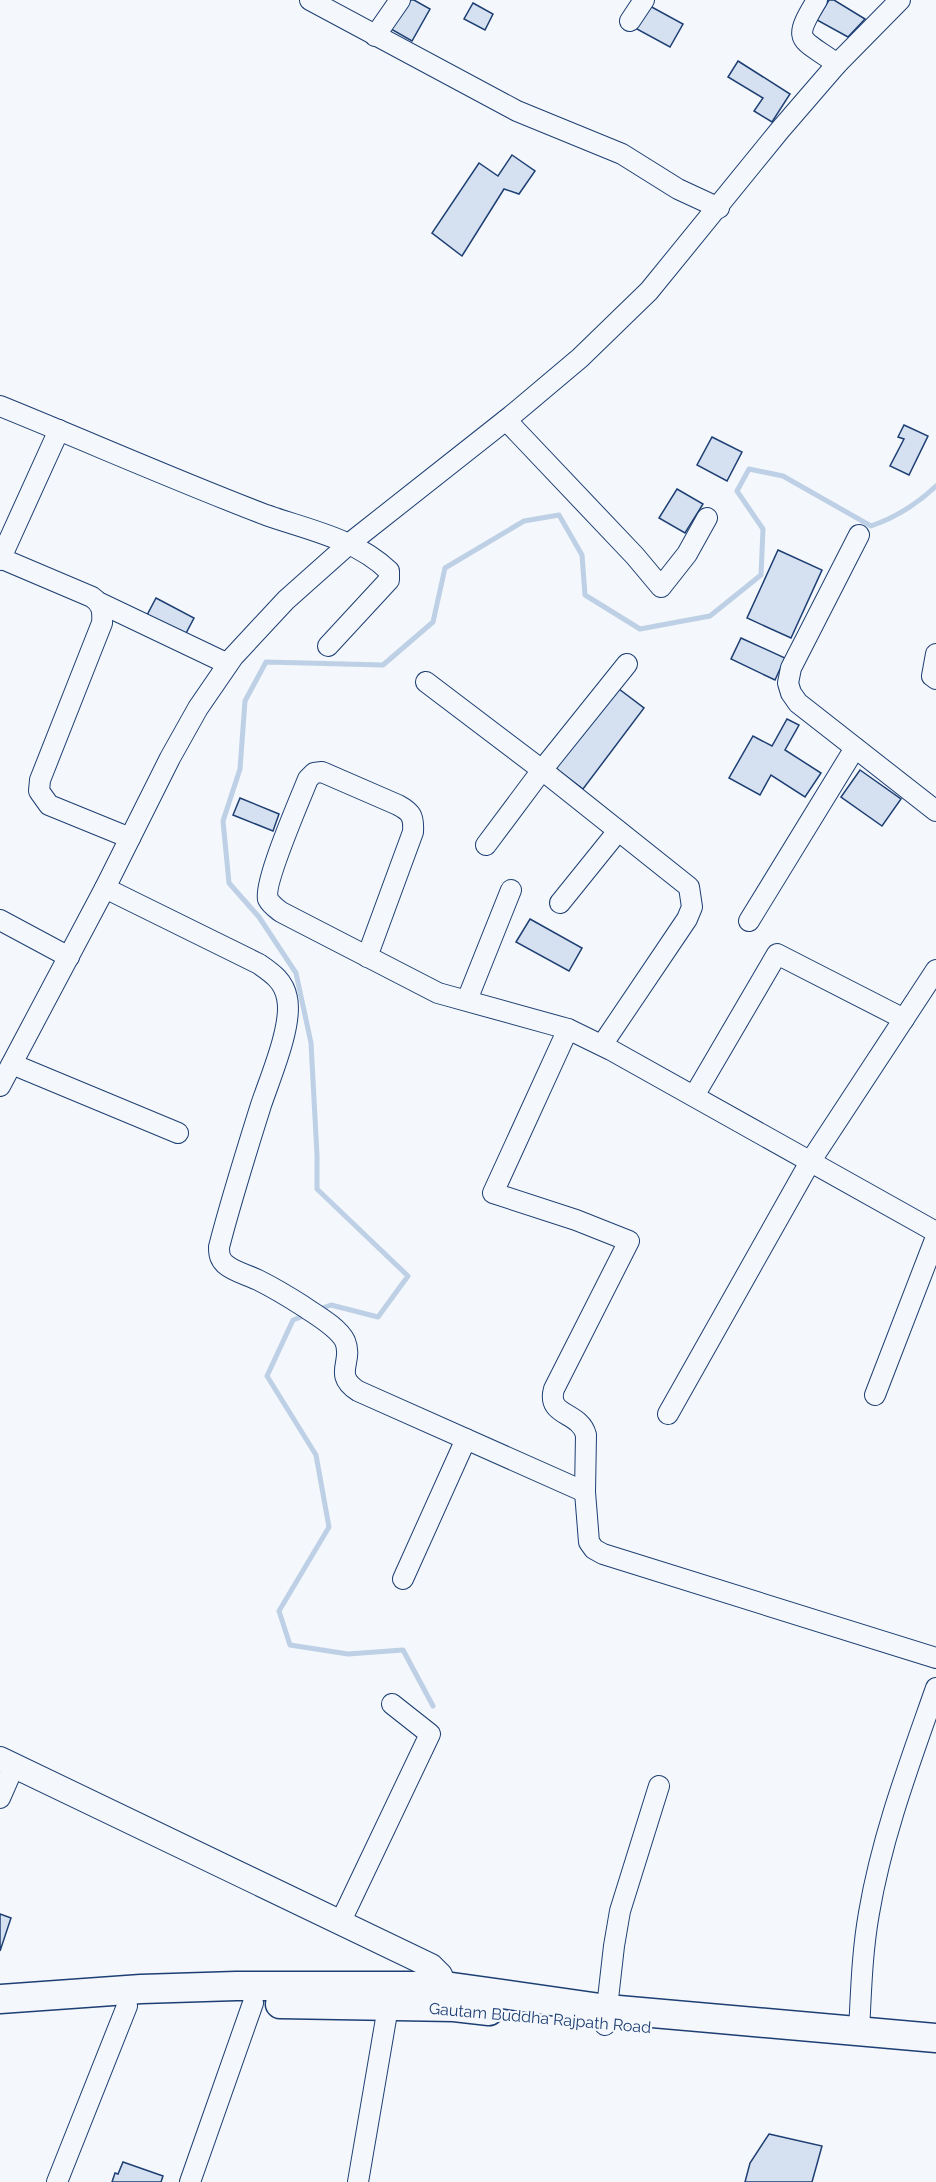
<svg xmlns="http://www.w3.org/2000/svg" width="936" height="2182" font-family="Raleway,sans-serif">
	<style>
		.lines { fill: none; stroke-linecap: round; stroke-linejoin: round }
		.stream { stroke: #bed0e5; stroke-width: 5 }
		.building { fill: #d5e0f0; stroke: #1d3f73; stroke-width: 1.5 }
		.minor-casing { stroke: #1d3f73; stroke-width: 22 }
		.major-casing { stroke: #1d3f73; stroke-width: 26 }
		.highway-casing { stroke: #1d3f73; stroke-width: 31 }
		.minor { stroke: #f4f7fb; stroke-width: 20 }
		.major { stroke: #f4f7fb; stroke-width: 24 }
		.highway { stroke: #f4f7fb; stroke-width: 28 }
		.labels { text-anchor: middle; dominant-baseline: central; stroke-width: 4.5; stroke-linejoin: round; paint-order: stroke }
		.street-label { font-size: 16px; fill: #1d3f73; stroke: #f4f7fb }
	</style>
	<rect width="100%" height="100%" fill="#f4f7fb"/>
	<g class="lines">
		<g class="stream">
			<path d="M 317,1310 L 331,1305 L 378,1317 L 408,1276 L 317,1189 L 317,1155 L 311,1043 L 296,973 L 259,917 L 229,883 L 223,821 L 240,769 L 245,701 L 266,662 L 383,665 L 433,622 L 445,568 L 524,521 L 559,515 L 582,555 L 585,595 L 640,629 L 710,616 L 761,575 L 763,529 L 737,491 L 749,469 L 783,476 L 871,526 C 897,517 916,505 936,486"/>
			<polyline points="306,1315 293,1320 267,1376 316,1455 329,1527 279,1611 290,1645 348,1654 403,1650 433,1706"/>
		</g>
	</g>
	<g class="building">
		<polygon points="408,0 414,0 430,9 412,41 391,29"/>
		<polygon points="829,0 834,0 865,19 848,37 817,20"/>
		<polygon points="473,3 493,14 485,30 464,19"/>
		<polygon points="648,5 683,24 670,47 635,28"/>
		<polygon points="738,61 790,94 772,122 754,111 763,98 728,77"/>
		<polygon points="512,155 535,171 519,194 504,189 462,256 432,233 479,163 498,176"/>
		<polygon points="904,425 928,436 909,475 890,466 904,439 898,437"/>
		<polygon points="712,437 742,452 727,481 697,465"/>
		<polygon points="677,489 703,504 685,533 659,518"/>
		<polygon points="778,550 822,570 791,638 747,618"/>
		<polygon points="156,598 194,618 184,637 146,617"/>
		<polygon points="741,638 785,658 775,680 731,659"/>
		<polygon points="615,686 644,708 583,789 554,767"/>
		<polygon points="787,719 799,725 785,750 821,773 805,797 771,775 760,795 729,778 753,736 772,746"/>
		<polygon points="860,770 901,799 882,826 841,797"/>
		<polygon points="240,798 279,814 273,831 233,815"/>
		<polygon points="530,919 582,948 569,971 516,942"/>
		<polygon points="0,1914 11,1918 0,1951"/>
		<polygon points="769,2134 822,2146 812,2182 745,2182 750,2163"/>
		<polygon points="123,2162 163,2176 161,2182 112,2182 115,2173 118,2174"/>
	</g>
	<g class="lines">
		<defs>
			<g id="minor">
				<polyline points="310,0 517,111 622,154 678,189 719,208"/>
				<path d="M 817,0 C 791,43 800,37 837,64"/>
				<polyline points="630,21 644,0"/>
				<polyline points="375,36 400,0"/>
				<path d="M 0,406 C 89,442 177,481 266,515 C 309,530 356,539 389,571 L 389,580 L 328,646"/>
				<polyline points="506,420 635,556 661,587 687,554 707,518"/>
				<polyline points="859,535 791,668 788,683 791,693 798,703 936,811"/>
				<path d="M 0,558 L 92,597 C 102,604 103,611 102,623 L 40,780 L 39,791 L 49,805 L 130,838"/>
				<polyline points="0,560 59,430"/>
				<polyline points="100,603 228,664"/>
				<polyline points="936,654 932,676 936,679"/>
				<polyline points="426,682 542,770 689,887 692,907 687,919 602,1045"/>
				<polyline points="486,845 542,770 627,664"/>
				<path d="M 105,888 L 259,964 C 272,973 284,981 287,998 C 293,1025 270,1078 261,1105 C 246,1153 231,1200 219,1247 C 219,1255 220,1259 225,1264 C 234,1272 248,1275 258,1280 C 274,1288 289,1297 303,1306 C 316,1315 338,1327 345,1341 C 354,1362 332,1374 358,1391 L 585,1492"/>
				<polyline points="560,903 618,831"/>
				<polyline points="0,920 69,957"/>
				<polyline points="749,921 855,748"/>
				<path d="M 367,957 L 413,832 C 414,816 411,812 398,805 L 322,772 L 314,773 L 308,779 C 300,799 263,884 268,899 C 271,905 276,908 281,912 L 438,993 L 568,1029 L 611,1050 L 936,1232"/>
				<polyline points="467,1000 511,890"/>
				<path d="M 568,1029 L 493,1193 L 576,1220 L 629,1241 L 554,1389 C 546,1417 580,1411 586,1435 L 585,1492 L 589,1542 L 594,1549 L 603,1554 L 936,1658"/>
				<polyline points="12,1064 178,1133"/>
				<polyline points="0,1086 105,888 170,758 198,708 233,657 286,600 350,543 511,416 580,358 649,291 780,130 837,64 900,0"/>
				<polyline points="694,1096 777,954 904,1019"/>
				<polyline points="875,1395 936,1237"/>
				<polyline points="668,1414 810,1162 936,970"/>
				<polyline points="403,1579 466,1439"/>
				<polyline points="0,1798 14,1766"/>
				<polyline points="340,1923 430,1734 392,1704"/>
				<polyline points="605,2025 614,1946 620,1911 659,1786"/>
				<path d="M 859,2032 C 861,1993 862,1952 869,1913 C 882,1836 910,1762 936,1688"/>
				<polyline points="57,2182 127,2006"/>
				<polyline points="190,2182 253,2003"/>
				<polyline points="358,2182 388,2007"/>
			</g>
			<polyline id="major" points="0,1759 431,1966 440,1975 451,2000"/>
			<g id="highway">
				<polyline points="0,1999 141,1989 236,1986 445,1986 607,2009 936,2038"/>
				<polyline points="280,2004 454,2007 489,2011"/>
			</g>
		</defs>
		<use href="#minor" class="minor-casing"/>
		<use href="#major" class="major-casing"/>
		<use href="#highway" class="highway-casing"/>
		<use href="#minor" class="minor"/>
		<use href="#major" class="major"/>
		<use href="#highway" class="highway"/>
	</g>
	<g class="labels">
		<g class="street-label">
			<text transform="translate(540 2018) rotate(5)">Gautam Buddha Rajpath Road</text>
		</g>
	</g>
</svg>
